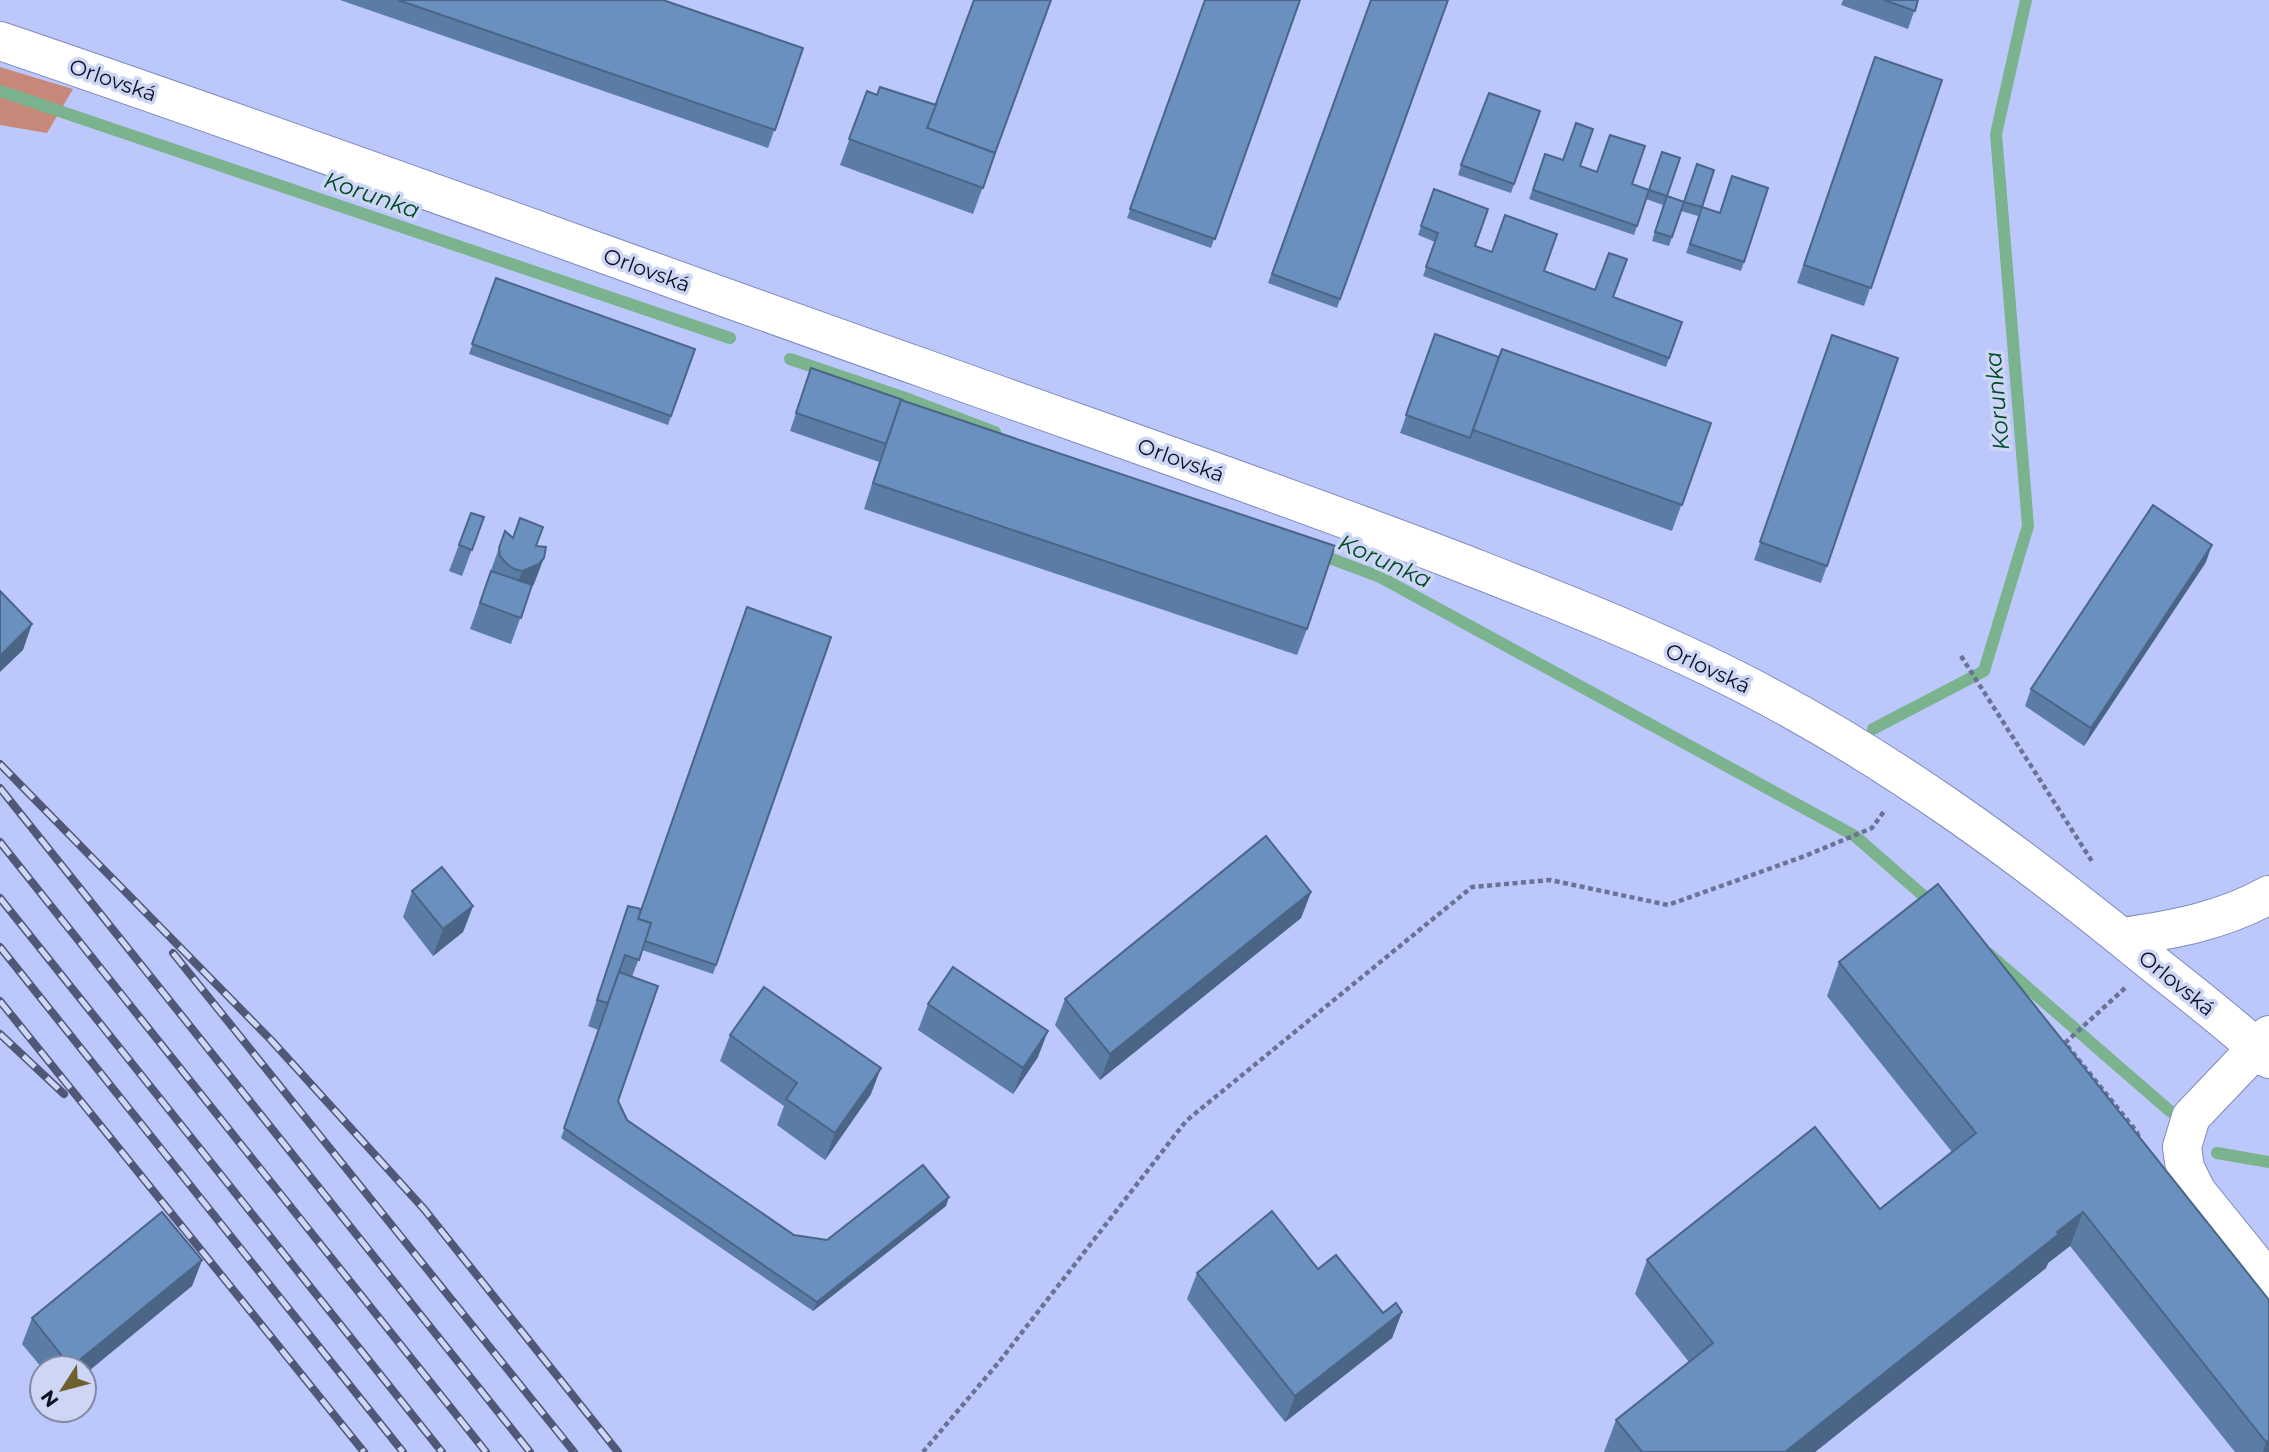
<svg xmlns="http://www.w3.org/2000/svg" width="2269" height="1452" font-family="Montserrat,sans-serif">
	<style>
		.green { fill: #c68879 }
		.lines { fill: none; stroke-linecap: round; stroke-linejoin: round }
		.stream { stroke: #7ab38d; stroke-width: 12 }
		.minor-casing { stroke: #7f8aba; stroke-width: 40 }
		.major-casing { stroke: #7f8aba; stroke-width: 40 }
		.path { stroke: #6a7296; stroke-width: 4.5; stroke-dasharray: 5 3.5; stroke-linecap: butt }
		.minor { stroke: #fff; stroke-width: 38 }
		.major { stroke: #fff; stroke-width: 38 }
		.rail-casing { stroke: #515776; stroke-width: 8 }
		.rail { stroke: #ced6f6; stroke-width: 5; stroke-dasharray: 16; stroke-linecap: butt }
		.wall { fill: #5b7ca4 }
		.shaded-wall { fill: #4a6586 }
		.building { fill: #6a90bf; stroke: #4a6586; stroke-width: 2 }
		.labels { text-anchor: middle; dominant-baseline: central; stroke-width: 7; stroke-linejoin: round; paint-order: stroke }
		.street-label { font-size: 21px; fill: #0f1224; stroke: #ced6f6 }
		.water-label { font-size: 23px; font-style: italic; fill: #004a26; stroke: #ced6f6 }
	</style>
	<rect width="100%" height="100%" fill="#bcc8fc"/>
	<polygon class="green" points="0,67 73,89 47,133 0,125"/>
	<g class="lines">
		<g class="stream">
			<polyline points="0,91 730,338"/>
			<polyline points="790,359 911,400 995,432"/>
			<polyline points="1316,553 1380,577 1855,836 1934,905"/>
			<polyline points="1873,729 1984,671 2028,526 1996,134 2026,0"/>
			<polyline points="1989,954 2171,1112"/>
			<polyline points="2217,1153 2269,1162"/>
		</g>
		<defs>
			<polyline id="minor" points="2269,1035 2191,1117 2182,1147 2185,1168 2197,1192 2269,1281"/>
			<g id="major">
				<path d="M 0,41 C 310,146 617,260 926,369 C 1104,433 1283,494 1459,562 C 1556,600 1655,638 1748,686 C 1891,760 2018,853 2143,955 C 2185,989 2229,1022 2269,1059"/>
				<path d="M 2121,937 C 2173,930 2222,921 2269,895"/>
			</g>
		</defs>
		<use href="#minor" class="minor-casing"/>
		<use href="#major" class="major-casing"/>
		<g class="path">
			<polyline points="1961,656 2093,863"/>
			<polyline points="2125,988 2065,1043 2137,1132 2140,1141"/>
			<polyline points="923,1452 999,1362 1186,1121 1472,887 1550,880 1668,905 1805,856 1872,828 1885,810"/>
		</g>
		<use href="#minor" class="minor"/>
		<use href="#major" class="major"/>
		<defs>
			<g id="rail">
				<polyline points="0,764 271,1040 424,1209 618,1452"/>
				<polyline points="0,788 530,1452"/>
				<polyline points="0,842 486,1452"/>
				<polyline points="0,898 442,1452"/>
				<polyline points="0,947 403,1452"/>
				<polyline points="173,953 574,1452"/>
				<polyline points="0,1001 364,1452"/>
				<polyline points="0,1034 64,1094"/>
			</g>
		</defs>
		<use href="#rail" class="rail-casing"/>
		<use href="#rail" class="rail"/>
	</g>
	<g class="wall">
		<polygon points="340,0 663,0 803,48 768,148"/>
		<polygon points="1051,0 973,214 840,165 867,91 877,95 936,105"/>
		<polygon points="1205,0 1300,0 1211,248 1127,218"/>
		<polygon points="1371,0 1448,0 1337,308 1268,283"/>
		<polygon points="1843,0 1918,0 1908,29 1841,5"/>
		<polygon points="1875,57 1942,80 1864,306 1797,283"/>
		<polygon points="1540,111 1511,193 1458,175 1461,165"/>
		<polygon points="1545,154 1684,201 1714,170 1698,216 1681,211 1669,246 1652,241 1663,205 1646,199 1634,235 1529,199"/>
		<polygon points="1434,189 1475,246 1682,322 1666,367 1423,276 1435,242 1418,235"/>
		<polygon points="1702,207 1719,213 1744,262 1741,271 1686,253"/>
		<polygon points="496,278 695,349 668,425 469,354"/>
		<polygon points="1435,334 1499,357 1711,423 1672,531 1400,433"/>
		<polygon points="1832,335 1898,358 1821,583 1754,560"/>
		<polygon points="811,368 903,400 1307,629 1297,655 864,509 879,462 790,431"/>
		<polygon points="471,513 484,517 462,576 449,571"/>
		<polygon points="505,531 513,538 536,546 534,584 531,588 511,644 470,629"/>
		<polygon points="2206,562 2084,746 2025,706 2031,689"/>
		<polygon points="831,637 713,974 642,950 632,977 618,1101 627,1120 794,1235 827,1240 946,1206 813,1311 561,1138 598,1030 588,1026 628,906 641,909"/>
		<polygon points="412,891 473,906 463,932 433,956 403,917"/>
		<polygon points="1311,892 1301,918 1100,1080 1055,1025 1065,999"/>
		<polygon points="1839,962 2269,1300 2269,1452 2235,1452 2070,1246 2048,1263 2046,1268 1815,1452 1604,1452 1616,1420 1689,1362 1635,1294 1647,1260 1880,1209 1952,1152 1827,996"/>
		<polygon points="928,1004 1038,1057 1013,1094 918,1030"/>
		<polygon points="730,1035 871,1094 825,1160 777,1125 784,1106 720,1061"/>
		<polygon points="202,1260 192,1286 84,1368 42,1368 22,1344 32,1318"/>
		<polygon points="1318,1269 1383,1313 1402,1312 1392,1338 1285,1422 1187,1299 1197,1273"/>
	</g>
	<g class="shaded-wall">
		<polygon points="2212,545 2206,562 2084,746 2091,728"/>
		<polygon points="544,558 534,584 529,590 513,597 522,571"/>
		<polygon points="32,624 23,650 0,672 0,656"/>
		<polygon points="1311,892 1301,918 1100,1080 1110,1054"/>
		<polygon points="473,906 463,932 433,956 443,929"/>
		<polygon points="1048,1031 1038,1057 1013,1094 1023,1068"/>
		<polygon points="881,1068 871,1094 825,1160 835,1133"/>
		<polygon points="949,1197 946,1206 813,1311 817,1302"/>
		<polygon points="2083,1212 2070,1246 2048,1263 2046,1268 1815,1452 1785,1452"/>
		<polygon points="202,1260 192,1286 84,1375 84,1368 71,1368"/>
		<polygon points="1402,1312 1392,1338 1285,1422 1295,1396"/>
		<polygon points="2269,1440 2269,1452 2263,1452 2266,1442"/>
	</g>
	<g class="building">
		<polygon points="398,0 663,0 803,48 775,130"/>
		<polygon points="974,0 1051,0 995,153 927,128"/>
		<polygon points="1205,0 1300,0 1215,239 1130,209"/>
		<polygon points="1371,0 1448,0 1340,299 1272,274"/>
		<polygon points="1884,0 1918,0 1915,11"/>
		<polygon points="1875,57 1942,80 1871,288 1804,265"/>
		<polygon points="880,87 936,105 927,128 995,153 983,188 849,139 867,91 877,95"/>
		<polygon points="1489,93 1540,111 1514,184 1461,165"/>
		<polygon points="1576,123 1593,129 1580,166 1597,172 1610,135 1645,146 1632,184 1649,190 1637,226 1533,190 1545,154 1563,160"/>
		<polygon points="1662,152 1680,158 1667,196 1649,190"/>
		<polygon points="1697,164 1714,170 1702,207 1684,202 1672,237 1655,232 1667,196 1684,202"/>
		<polygon points="1732,176 1768,188 1744,262 1690,244 1702,207 1720,213"/>
		<polygon points="1434,189 1488,209 1475,246 1492,252 1505,215 1557,234 1544,271 1595,290 1609,253 1627,259 1613,297 1682,322 1669,358 1426,267 1438,233 1421,226"/>
		<polygon points="496,278 695,349 671,416 472,344"/>
		<polygon points="1435,334 1499,357 1470,438 1406,415"/>
		<polygon points="1832,335 1898,358 1827,566 1760,542"/>
		<polygon points="1502,349 1711,423 1682,505 1473,430"/>
		<polygon points="811,368 903,400 901,400 886,444 796,413"/>
		<polygon points="901,400 1335,546 1307,629 873,483"/>
		<polygon points="2153,505 2212,545 2091,728 2031,689"/>
		<polygon points="471,513 484,517 472,550 459,545"/>
		<polygon points="520,518 543,527 536,546 546,547 544,558 539,564 522,571 514,569 506,563 500,556 499,548 505,531 513,538"/>
		<polygon points="491,571 532,585 521,618 480,603"/>
		<polygon points="0,591 32,624 0,656"/>
		<polygon points="747,607 831,637 716,965 645,941 651,923 638,919"/>
		<polygon points="1266,836 1311,892 1110,1054 1065,999"/>
		<polygon points="442,867 473,906 443,929 412,891"/>
		<polygon points="1938,884 2269,1300 2269,1440 2266,1442 2083,1212 2057,1232 2059,1234 1785,1452 1642,1452 1616,1420 1713,1343 1647,1260 1815,1127 1880,1209 1976,1133 1839,962"/>
		<polygon points="628,906 641,909 638,919 651,923 639,960 625,955 608,1003 597,1000"/>
		<polygon points="953,967 1048,1031 1023,1068 928,1004"/>
		<polygon points="619,972 658,986 618,1101 627,1120 794,1235 827,1240 923,1165 949,1197 817,1302 564,1128"/>
		<polygon points="764,987 881,1068 835,1133 786,1099 797,1083 730,1035"/>
		<polygon points="1272,1211 1318,1269 1336,1255 1383,1313 1396,1303 1402,1312 1295,1396 1197,1273"/>
		<polygon points="162,1212 202,1260 71,1367 32,1318"/>
	</g>
	<g class="labels">
		<g class="street-label">
			<text transform="translate(113 80) rotate(19)">Orlovská</text>
			<text transform="translate(647 270) rotate(20)">Orlovská</text>
			<text transform="translate(1181 460) rotate(20)">Orlovská</text>
			<text transform="translate(1708 668) rotate(25)">Orlovská</text>
			<text transform="translate(2177 983) rotate(39)">Orlovská</text>
		</g>
		<g class="water-label">
			<text transform="translate(372 195) rotate(19)">Korunka</text>
			<text transform="translate(1997 401) rotate(-95)">Korunka</text>
			<text transform="translate(1385 561) rotate(24)">Korunka</text>
		</g>
	</g>
	<g transform="translate(63 1389) rotate(234)"><circle r="33" fill="#ced6f6" stroke="#8288a2" stroke-width="2"/>
	<path d="M0-5L12 26L0 18L-12 26Z" fill="#6f612f"/>
	<text y="-10" font-size="19" font-weight="bold" text-anchor="middle" fill="#0f1224">N</text>
	</g>
</svg>
